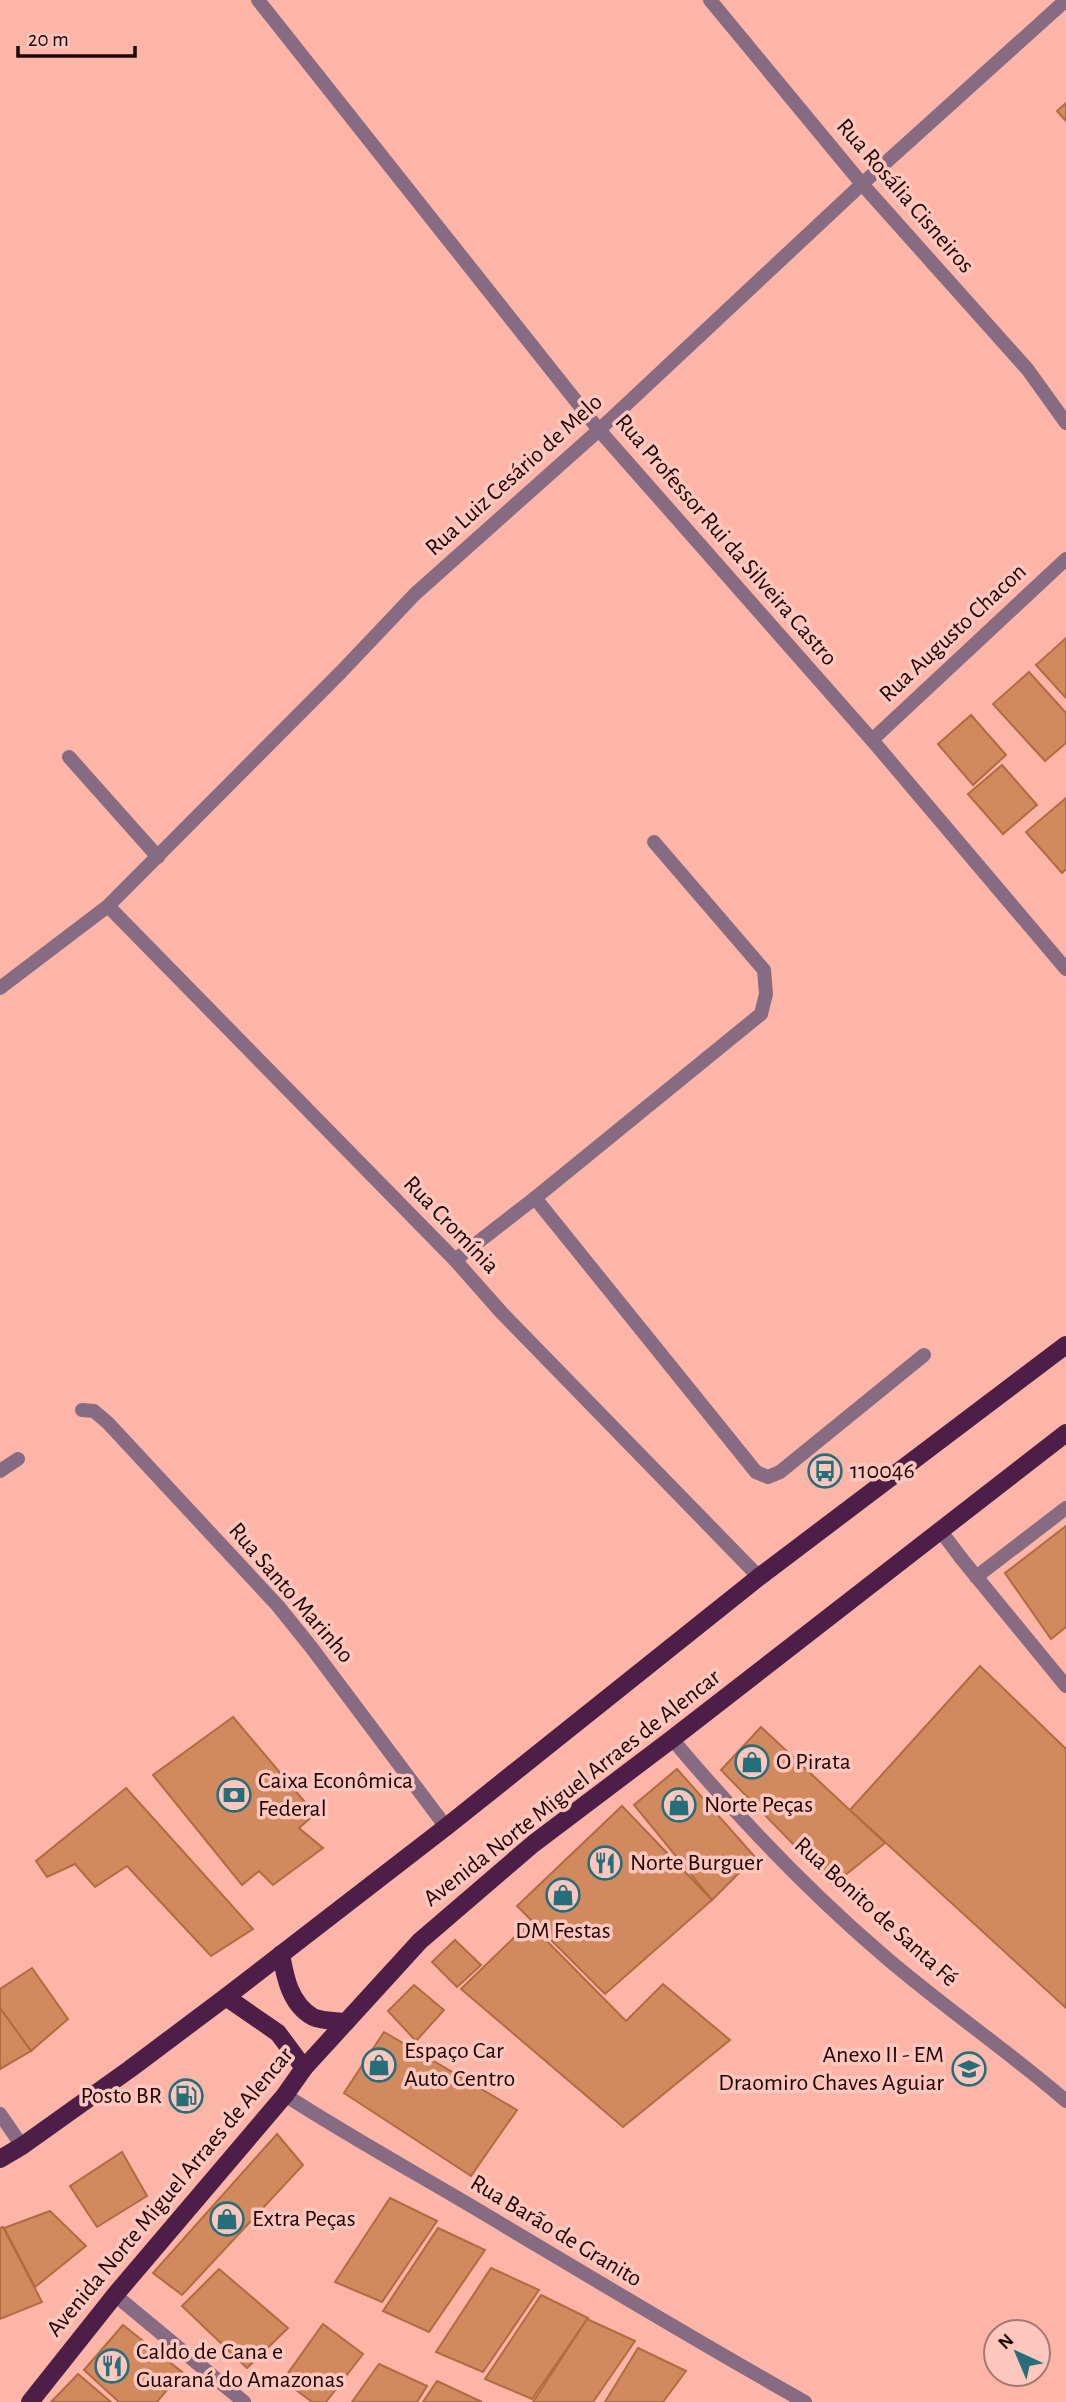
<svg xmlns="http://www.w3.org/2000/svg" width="1066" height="2402" font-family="'Alegreya Sans',sans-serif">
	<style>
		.building { fill: #d3895e; stroke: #b26b40; stroke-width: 2 }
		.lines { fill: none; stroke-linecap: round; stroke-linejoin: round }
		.service { stroke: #866b83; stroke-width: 14 }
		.minor { stroke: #866b83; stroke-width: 14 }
		.primary { stroke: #4c1e48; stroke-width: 18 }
		.labels { text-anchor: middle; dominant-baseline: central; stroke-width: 7; stroke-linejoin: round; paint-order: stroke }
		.street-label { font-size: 24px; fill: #1e0201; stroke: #fec7bd }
		.poi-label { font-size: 24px; fill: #1e0201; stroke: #fec7bd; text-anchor: start }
	</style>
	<rect width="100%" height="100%" fill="#fcb5a7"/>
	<g class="building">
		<polygon points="1066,103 1066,121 1057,111"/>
		<polygon points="1066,638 1066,698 1036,665"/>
		<polygon points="1029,672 1066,713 1066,743 1045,761 993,704"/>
		<polygon points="971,715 1006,755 973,785 938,744"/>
		<polygon points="1002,765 1037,805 1003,834 968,794"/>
		<polygon points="1066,798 1066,869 1062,873 1026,832"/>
		<polygon points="1066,1526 1066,1627 1051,1639 1005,1573"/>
		<polygon points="980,1666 1066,1749 1066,2008 850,1810"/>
		<polygon points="233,1717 315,1814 299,1828 323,1848 273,1885 259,1871 242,1885 153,1775"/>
		<polygon points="761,1727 885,1843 833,1885 721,1770"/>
		<polygon points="677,1769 755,1857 712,1900 634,1805"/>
		<polygon points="126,1788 253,1929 211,1956 127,1866 95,1887 75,1864 47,1877 36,1861"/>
		<polygon points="622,1806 712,1900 605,1994 517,1906"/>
		<polygon points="529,1923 626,2021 663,1984 730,2040 623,2127 461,1989"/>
		<polygon points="455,1940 481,1965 457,1987 432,1962"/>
		<polygon points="32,1968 68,2019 31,2051 0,2008 0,1989"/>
		<polygon points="414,1985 444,2010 416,2041 388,2011"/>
		<polygon points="0,2008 31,2051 0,2069"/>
		<polygon points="384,2032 517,2110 471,2176 344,2093"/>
		<polygon points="277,2134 303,2165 182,2295 153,2273"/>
		<polygon points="122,2152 147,2196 97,2227 70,2186"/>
		<polygon points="390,2198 437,2221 382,2302 335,2282"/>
		<polygon points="50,2211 86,2246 35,2287 4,2228"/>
		<polygon points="3,2227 42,2302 0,2319 0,2228"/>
		<polygon points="438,2228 485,2250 429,2332 383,2311"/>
		<polygon points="491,2268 539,2290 483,2372 436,2352"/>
		<polygon points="219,2269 288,2328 247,2368 182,2306"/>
		<polygon points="541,2295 588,2318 532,2399 485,2379"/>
		<polygon points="587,2319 635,2341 593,2402 533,2402"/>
		<polygon points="323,2324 363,2354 326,2402 312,2402 283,2380"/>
		<polygon points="123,2325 182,2372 157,2402 119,2402 84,2370"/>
		<polygon points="638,2348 686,2371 663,2402 605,2402"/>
		<polygon points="379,2364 427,2386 417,2402 352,2402"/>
		<polygon points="78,2374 111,2402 51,2402"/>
		<polygon points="437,2381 482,2402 423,2402"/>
	</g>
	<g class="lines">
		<g class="service">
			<polyline points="961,1558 1066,1686"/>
			<polyline points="976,1577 1066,1508"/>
		</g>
		<g class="minor">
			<polyline points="258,0 599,430 872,740 1066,969"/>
			<polyline points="710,0 862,184 1028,370 1066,423"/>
			<polyline points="872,740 1066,559"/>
			<polyline points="69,757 158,857"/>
			<polyline points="108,906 455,1260 501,1312 759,1577"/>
			<polyline points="0,988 108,906 341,672 415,594 599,430 862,184 1066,0"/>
			<polyline points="535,1198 756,1472 768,1477 780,1472 924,1355"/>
			<polyline points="455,1260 535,1198 761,1014 766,994 764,970 654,842"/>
			<polyline points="82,1410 94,1411 108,1423 278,1606 311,1647 446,1827"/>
			<polyline points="0,1471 18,1459"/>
			<polyline points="940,1530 961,1558"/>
			<path d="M 672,1739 C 737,1816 807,1890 883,1955 C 942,2006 1007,2050 1066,2101"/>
			<path d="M 285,2095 C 358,2142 434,2183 508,2228 C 607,2287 705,2346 805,2402"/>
			<polyline points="0,2114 22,2146"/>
			<polyline points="115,2295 244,2402"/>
		</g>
		<g class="primary">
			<path d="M 281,1954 C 285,1977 290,2004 313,2017 C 321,2021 336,2021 346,2022"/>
			<polyline points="226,1997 278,2033 304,2068"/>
			<polyline points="0,2159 22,2146 130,2069 226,1997 446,1827 759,1577 1066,1345"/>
			<polyline points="30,2402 115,2295 285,2095 304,2068 420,1941 533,1844 672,1739 1066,1433"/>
		</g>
	</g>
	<defs>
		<symbol id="bus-ring" viewBox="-11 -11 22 22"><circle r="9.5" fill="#fec7bd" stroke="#266e7a" stroke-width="1.5"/><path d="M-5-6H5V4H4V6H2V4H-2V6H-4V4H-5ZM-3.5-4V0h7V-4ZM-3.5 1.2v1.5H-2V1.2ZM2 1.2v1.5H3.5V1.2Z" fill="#266e7a"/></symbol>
		<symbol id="shop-ring" viewBox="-11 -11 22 22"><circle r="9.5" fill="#fec7bd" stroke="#266e7a" stroke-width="1.5"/><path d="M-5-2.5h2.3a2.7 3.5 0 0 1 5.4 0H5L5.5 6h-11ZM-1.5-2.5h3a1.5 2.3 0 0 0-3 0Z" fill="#266e7a"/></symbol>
		<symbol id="bank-ring" viewBox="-11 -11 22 22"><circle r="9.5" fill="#fec7bd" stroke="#266e7a" stroke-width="1.5"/><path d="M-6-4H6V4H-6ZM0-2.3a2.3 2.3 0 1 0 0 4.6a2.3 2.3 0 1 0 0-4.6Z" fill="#266e7a"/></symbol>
		<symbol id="restaurant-ring" viewBox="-11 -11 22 22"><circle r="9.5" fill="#fec7bd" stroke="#266e7a" stroke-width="1.5"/><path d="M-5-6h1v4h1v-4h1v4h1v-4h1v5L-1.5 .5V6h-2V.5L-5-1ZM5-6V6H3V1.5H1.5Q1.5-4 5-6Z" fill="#266e7a"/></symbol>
		<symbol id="school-ring" viewBox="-11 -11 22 22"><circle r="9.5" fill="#fec7bd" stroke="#266e7a" stroke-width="1.5"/><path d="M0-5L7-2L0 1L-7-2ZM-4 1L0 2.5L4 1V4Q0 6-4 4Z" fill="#266e7a"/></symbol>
		<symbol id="fuel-ring" viewBox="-11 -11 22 22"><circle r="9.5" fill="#fec7bd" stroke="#266e7a" stroke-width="1.5"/><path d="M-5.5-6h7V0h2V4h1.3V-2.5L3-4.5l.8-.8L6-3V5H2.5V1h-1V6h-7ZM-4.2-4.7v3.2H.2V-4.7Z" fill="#266e7a"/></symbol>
	</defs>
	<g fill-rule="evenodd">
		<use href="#bus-ring" x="806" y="1452" width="38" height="38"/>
		<use href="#shop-ring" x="733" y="1743" width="38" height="38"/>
		<use href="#bank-ring" x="215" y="1776" width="38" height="38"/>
		<use href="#shop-ring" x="660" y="1786" width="38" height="38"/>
		<use href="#restaurant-ring" x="586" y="1844" width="38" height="38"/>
		<use href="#shop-ring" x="544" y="1876" width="38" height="38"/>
		<use href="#shop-ring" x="360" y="2046" width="38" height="38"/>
		<use href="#school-ring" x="950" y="2050" width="38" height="38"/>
		<use href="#fuel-ring" x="167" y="2077" width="38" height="38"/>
		<use href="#shop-ring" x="208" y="2200" width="38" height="38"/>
		<use href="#restaurant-ring" x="93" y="2347" width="38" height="38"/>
	</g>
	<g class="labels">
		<g class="street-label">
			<text transform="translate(905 196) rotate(49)">Rua Rosália Cisneiros</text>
			<text transform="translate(514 475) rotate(-42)">Rua Luiz Cesário de Melo</text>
			<text transform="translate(726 540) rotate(49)">Rua Professor Rui da Silveira Castro</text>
			<text transform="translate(953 633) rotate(-43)">Rua Augusto Chacon</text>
			<text transform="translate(451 1225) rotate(46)">Rua Cromínia</text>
			<text transform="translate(291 1593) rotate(49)">Rua Santo Marinho</text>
			<text transform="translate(572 1788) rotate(-38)">Avenida Norte Miguel Arraes de Alencar</text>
			<text transform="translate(876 1912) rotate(42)">Rua Bonito de Santa Fé</text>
			<text transform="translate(170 2192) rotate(-50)">Avenida Norte Miguel Arraes de Alencar</text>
			<text transform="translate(556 2231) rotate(31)">Rua Barão de Granito</text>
		</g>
		<g class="poi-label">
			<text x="850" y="1471">110046</text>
			<text x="776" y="1762">O Pirata</text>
			<text x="258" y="1781">Caixa Econômica<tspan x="258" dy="28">Federal</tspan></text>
			<text x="704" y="1805">Norte Peças</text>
			<text x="630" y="1863">Norte Burguer</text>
			<text x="563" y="1931" text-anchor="middle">DM Festas</text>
			<text x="404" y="2051">Espaço Car<tspan x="404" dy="28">Auto Centro</tspan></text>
			<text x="944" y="2055" text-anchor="end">Anexo II - EM<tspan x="944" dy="28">Draomiro Chaves Aguiar</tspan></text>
			<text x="162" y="2096" text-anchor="end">Posto BR</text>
			<text x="252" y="2219">Extra Peças</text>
			<text x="136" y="2352">Caldo de Cana e<tspan x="136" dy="28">Guaraná do Amazonas</tspan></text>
		</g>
	</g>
	<g transform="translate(1017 2353) rotate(316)"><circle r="33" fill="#fec7bd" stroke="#a47872" stroke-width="2"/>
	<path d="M0-5L12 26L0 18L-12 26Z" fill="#266e7a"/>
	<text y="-10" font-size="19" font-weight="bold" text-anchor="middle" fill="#1e0201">N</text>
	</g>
	<path d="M18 46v10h117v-10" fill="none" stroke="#1e0201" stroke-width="3.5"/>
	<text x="28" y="46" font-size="21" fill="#1e0201" stroke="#fec7bd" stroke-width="5" paint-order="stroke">20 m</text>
</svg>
